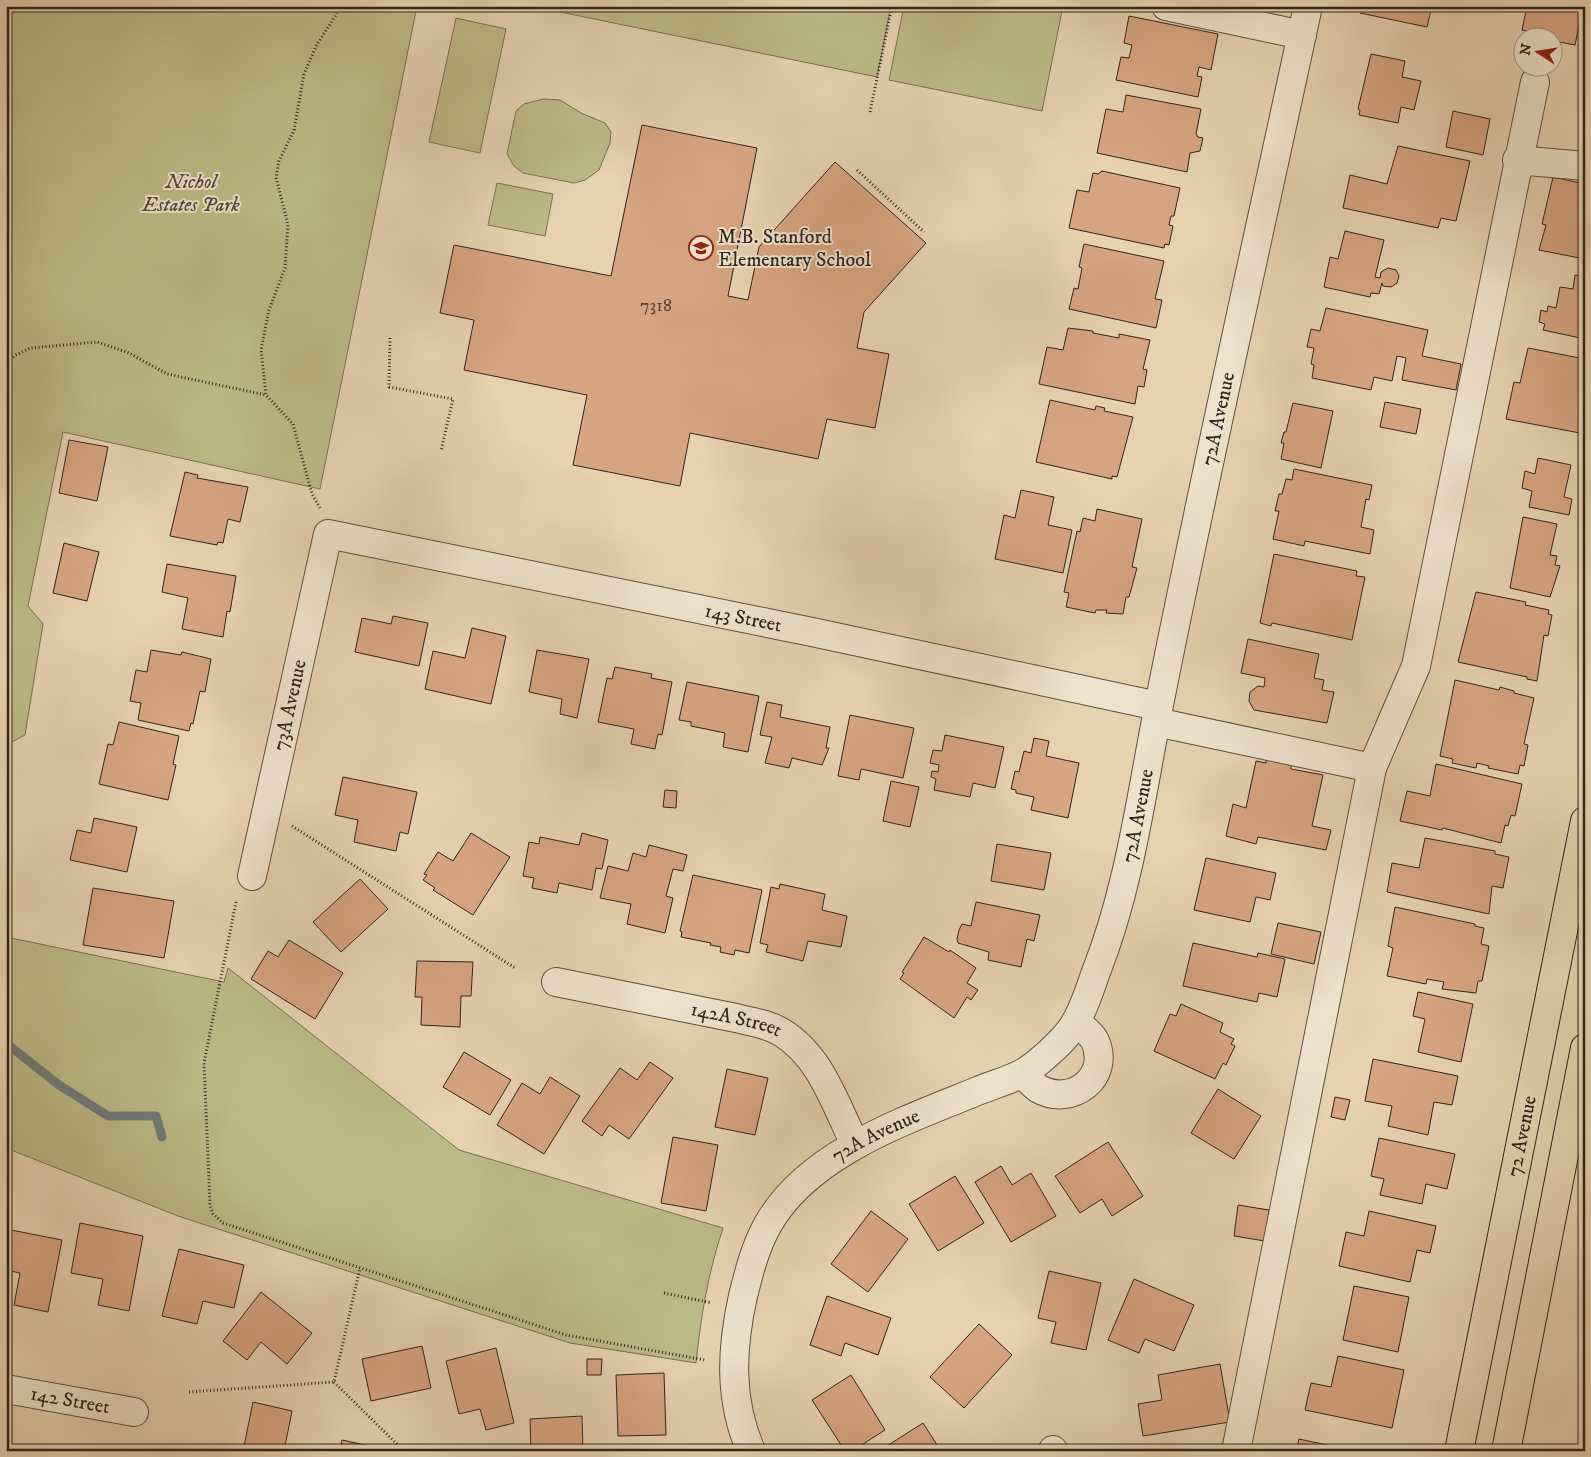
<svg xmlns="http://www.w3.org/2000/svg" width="1591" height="1457" font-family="'IM FELL DW Pica',serif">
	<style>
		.green { fill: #bcba87; stroke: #766f53 }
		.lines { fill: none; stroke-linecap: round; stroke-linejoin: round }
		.stream { stroke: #717a7b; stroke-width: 9 }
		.building { fill: #d7a481; stroke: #30241f }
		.minor-casing { stroke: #5d5044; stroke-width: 30 }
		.major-casing { stroke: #30241f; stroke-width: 30 }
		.path { stroke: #30241f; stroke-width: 3; stroke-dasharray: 1 2.5; stroke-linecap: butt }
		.minor { stroke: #eee2cc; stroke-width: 28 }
		.major { stroke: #e5d2b1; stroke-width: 28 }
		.labels { text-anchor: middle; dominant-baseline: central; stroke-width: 4; stroke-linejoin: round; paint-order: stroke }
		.number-label { font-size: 18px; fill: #5a4438 }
		.park-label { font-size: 20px; font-style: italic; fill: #534a39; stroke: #eee2cc }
		.poi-label { font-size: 20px; fill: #30241f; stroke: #eee2cc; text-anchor: start }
		.street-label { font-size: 20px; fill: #30241f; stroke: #eee2cc }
	</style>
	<rect width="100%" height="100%" fill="#e5d2b1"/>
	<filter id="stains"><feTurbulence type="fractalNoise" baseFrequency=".004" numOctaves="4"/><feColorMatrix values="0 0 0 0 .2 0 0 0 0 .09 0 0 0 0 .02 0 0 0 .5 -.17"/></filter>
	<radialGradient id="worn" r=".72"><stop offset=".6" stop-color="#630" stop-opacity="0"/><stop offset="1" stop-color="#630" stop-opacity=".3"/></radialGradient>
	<g class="green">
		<polygon points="6,6 417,6 320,489 63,432 28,606 43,624 25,735 6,745"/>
		<polygon points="531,6 891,6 877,77"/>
		<polygon points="904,6 1063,6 1042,111 889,80"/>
		<polygon points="456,18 506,29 480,153 429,142"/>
		<polygon points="543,99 560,100 581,113 605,123 611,132 610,143 599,170 585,180 574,183 523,173 514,166 507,154 516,111 524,104"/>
		<polygon points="497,183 553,194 545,236 488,225"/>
		<path d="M 6,937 L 224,982 L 228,968 L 459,1150 L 723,1228 C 708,1273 701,1316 696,1363 L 570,1343 L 178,1216 L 6,1148 Z"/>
	</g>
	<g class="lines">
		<polyline class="stream" points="6,1043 59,1085 108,1116 156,1116 162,1137"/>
	</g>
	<g class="building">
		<polygon points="1361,6 1432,6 1427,27 1360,13"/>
		<polygon points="1527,6 1544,9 1545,6 1583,6 1575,45 1554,41 1554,38 1537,37 1538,33 1522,30"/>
		<polygon points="1129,16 1218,34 1211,70 1199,67 1197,76 1202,77 1198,97 1116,80 1121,57 1129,58 1132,45 1124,43"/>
		<polygon points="1371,54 1405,61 1402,77 1421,81 1414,110 1401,107 1398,123 1359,115 1360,110 1358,109"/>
		<polygon points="1126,95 1201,109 1196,134 1198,137 1203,138 1200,151 1190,153 1187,172 1097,153 1106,109 1123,112"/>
		<polygon points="1453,111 1490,119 1483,155 1446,147"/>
		<polygon points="642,125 757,148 728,296 748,300 759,247 835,162 926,243 864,312 857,348 889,354 875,428 827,419 818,459 690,433 680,486 573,465 587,395 464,370 474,320 440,313 454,245 611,276"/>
		<polygon points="1398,146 1470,161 1456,221 1441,218 1438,228 1343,208 1350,175 1387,184"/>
		<polygon points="1102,171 1180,188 1174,216 1171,216 1169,225 1173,226 1169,245 1165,244 1164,248 1069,228 1077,190 1089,192 1093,173 1098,174"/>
		<polygon points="1553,177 1585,184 1585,259 1539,250 1546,225 1542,224"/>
		<polygon points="1345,231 1384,240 1375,277 1380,278 1381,272 1388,268 1396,270 1399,276 1397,283 1391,287 1383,286 1382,283 1379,294 1371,293 1370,297 1324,287 1330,257 1338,259"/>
		<polygon points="1084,244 1164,261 1155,299 1162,300 1156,328 1069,309 1074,288 1078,289 1082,268 1079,267"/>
		<polygon points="1575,275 1585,277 1585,339 1543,330 1545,324 1539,322 1541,310 1547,312 1548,306 1556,308 1560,287 1573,289"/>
		<polygon points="1326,308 1428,330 1422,356 1461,364 1456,390 1402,380 1406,358 1397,356 1392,381 1374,377 1371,390 1312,378 1314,365 1311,364 1314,348 1307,347 1311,329 1320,331"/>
		<polygon points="1068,328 1093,331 1093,333 1119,338 1119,334 1150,340 1143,369 1147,370 1144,387 1138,386 1135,404 1039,384 1047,347 1063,350"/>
		<polygon points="1528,348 1585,359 1585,434 1506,419 1514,382 1520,383"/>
		<polygon points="1050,400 1095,410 1096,406 1105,408 1104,411 1133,417 1117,477 1112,476 1112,479 1036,462"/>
		<polygon points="1385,402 1421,409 1416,434 1380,427"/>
		<polygon points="1293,403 1333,411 1321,468 1281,459 1284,443 1281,443 1284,432 1286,432"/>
		<polygon points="69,440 108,447 97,501 59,493"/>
		<polygon points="1538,458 1571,465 1564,497 1572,499 1569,515 1529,507 1532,491 1522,488 1525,471 1535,474"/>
		<polygon points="1294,469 1372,485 1369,500 1366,499 1361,527 1374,530 1370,554 1305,541 1304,546 1273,539 1279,511 1275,511 1279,494 1282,494 1286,479 1292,480"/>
		<polygon points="185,472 198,475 197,478 248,487 240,522 228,519 223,543 218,542 217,545 170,536"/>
		<polygon points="1021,490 1054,497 1048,525 1072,530 1063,573 995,559 1004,515 1015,518"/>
		<polygon points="1097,509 1142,519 1132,567 1137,568 1129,597 1126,597 1123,614 1106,613 1107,610 1096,610 1095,613 1066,607 1069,593 1064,592 1077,531 1080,532 1083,518 1095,521"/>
		<polygon points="1523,517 1557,524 1550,555 1557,556 1555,565 1560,566 1550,597 1510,588"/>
		<polygon points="64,543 99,552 87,601 53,593"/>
		<polygon points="1274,554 1357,571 1356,576 1365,577 1352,640 1272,623 1271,626 1260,623"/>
		<polygon points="167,564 236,576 230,612 227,611 223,637 182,629 188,598 162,592"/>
		<polygon points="1476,592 1526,602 1525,605 1549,610 1548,614 1552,615 1548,636 1544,635 1537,681 1527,679 1527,677 1458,662"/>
		<polygon points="393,616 428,623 419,666 355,652 362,618 391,624"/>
		<polygon points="472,628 506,636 491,704 425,689 433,651 465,658"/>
		<polygon points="1248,639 1319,654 1314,678 1324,680 1322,690 1334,692 1327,723 1254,710 1249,701 1250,692 1258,686 1264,687 1265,678 1241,673"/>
		<polygon points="151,650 181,655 182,652 211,659 205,692 200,691 193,724 191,723 189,731 138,720 141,703 130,701 136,670 147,672"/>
		<polygon points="537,650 589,659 577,718 560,714 562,699 529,692"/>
		<polygon points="615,667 652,674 651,678 672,682 662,735 658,734 655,749 631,744 634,729 598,722 607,678 612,679"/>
		<polygon points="1455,680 1499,690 1500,687 1514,691 1514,693 1534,698 1524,744 1528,745 1524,766 1520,765 1518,774 1488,768 1489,766 1477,763 1476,768 1452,763 1453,759 1440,756"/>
		<polygon points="687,682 759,696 748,752 723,747 725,733 691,726 691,722 679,720"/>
		<polygon points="767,702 782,705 780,717 830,727 826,748 829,748 822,765 792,758 789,768 765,763 772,737 760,735"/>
		<polygon points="850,715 914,728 903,778 861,769 859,780 838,776"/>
		<polygon points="119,722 179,736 173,764 176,765 168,800 99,784 108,744 113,745"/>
		<polygon points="945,735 1004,747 995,788 973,783 970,797 934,790 936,779 931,777 932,771 938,772 939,765 930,763 933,750 942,751"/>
		<polygon points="1034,738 1049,741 1046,756 1079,763 1068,818 1031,810 1034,797 1016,793 1016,790 1011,789 1015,771 1019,772 1024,751 1031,753"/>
		<polygon points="1266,759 1291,763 1291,769 1323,775 1312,826 1331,830 1326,850 1258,837 1256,844 1226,836 1233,804 1246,808 1256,761 1266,763"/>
		<polygon points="1436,764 1522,784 1515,816 1511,815 1508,826 1505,825 1501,843 1443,828 1442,830 1400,821 1407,791 1430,796"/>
		<polygon points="343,777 417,792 408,834 400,832 396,851 354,842 358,820 335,815"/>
		<polygon points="891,781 919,787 910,827 883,821"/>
		<polygon points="665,790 677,791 676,808 663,807"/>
		<polygon points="94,818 137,827 127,872 70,860 77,830 91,833"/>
		<polygon points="471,833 510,857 473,915 433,890 435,888 423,880 427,875 424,874 438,852 453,861"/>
		<polygon points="582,833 608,840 602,869 596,868 592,890 559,883 557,893 532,888 534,878 523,876 529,842 539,844 540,837 579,845"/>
		<polygon points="1425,838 1495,851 1495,854 1509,857 1503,888 1492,886 1489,914 1387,892 1392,863 1419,868"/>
		<polygon points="997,844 1051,853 1044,890 991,881"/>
		<polygon points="649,845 687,855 683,871 673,869 666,896 673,898 665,933 627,924 631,904 600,898 608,866 628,871 633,853 646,857"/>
		<polygon points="1206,858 1276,873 1270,900 1256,897 1250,922 1194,910"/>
		<polygon points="693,875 762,890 749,953 735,950 734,955 720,952 721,947 710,945 711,943 681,937 682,932 680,931"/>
		<polygon points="360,879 388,909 341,952 313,922"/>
		<polygon points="780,884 825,894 822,910 847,916 841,947 808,941 803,961 766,952 768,945 760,943 771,887 779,889"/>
		<polygon points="93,888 174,901 164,958 83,945"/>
		<polygon points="976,902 1040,915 1034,941 1027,939 1021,967 988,960 989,952 958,943 957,939 959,930 962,924 971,926"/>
		<polygon points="1395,907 1475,924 1475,926 1484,928 1481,944 1489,946 1482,981 1478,981 1476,993 1442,989 1444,982 1427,979 1426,984 1387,976 1393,948 1388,946"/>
		<polygon points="1278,923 1321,932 1314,964 1271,954"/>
		<polygon points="924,937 949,952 950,950 976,968 967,983 978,990 971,1000 967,997 954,1018 900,979 904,973 902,972"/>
		<polygon points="289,940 343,973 315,1019 251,979 268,951 278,957"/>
		<polygon points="1193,943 1257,957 1258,953 1285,959 1277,997 1259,993 1257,1002 1183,986"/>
		<polygon points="417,961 473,962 471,996 461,996 460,1027 421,1025 422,997 415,997"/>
		<polygon points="1418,992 1473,1004 1461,1062 1418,1052 1425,1019 1413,1016"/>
		<polygon points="1181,1004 1223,1023 1220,1032 1234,1039 1231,1044 1235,1046 1226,1065 1223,1063 1215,1079 1154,1051 1170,1014 1176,1016"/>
		<polygon points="464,1052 511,1080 490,1115 443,1087"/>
		<polygon points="1373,1059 1458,1076 1452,1105 1434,1102 1428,1135 1388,1126 1392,1106 1365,1101"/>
		<polygon points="650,1062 673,1078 629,1139 609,1125 602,1136 582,1121 620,1068 637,1080"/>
		<polygon points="727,1069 768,1078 755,1135 715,1127"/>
		<polygon points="550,1077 580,1096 544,1154 497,1125 522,1083 540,1094"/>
		<polygon points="1218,1089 1261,1116 1234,1159 1191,1133"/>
		<polygon points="1335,1097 1350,1100 1345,1120 1331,1117"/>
		<polygon points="673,1137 718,1145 706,1211 661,1203"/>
		<polygon points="1379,1138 1455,1154 1447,1189 1426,1184 1422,1204 1380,1195 1384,1179 1371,1176"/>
		<polygon points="1108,1142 1143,1196 1112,1216 1102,1199 1080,1213 1055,1176"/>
		<polygon points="1001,1166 1012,1185 1031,1173 1056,1216 1011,1242 975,1182"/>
		<polygon points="955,1176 984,1223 938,1251 909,1204"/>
		<polygon points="1238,1205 1269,1210 1265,1241 1234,1236"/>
		<polygon points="871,1211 908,1239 868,1292 831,1264"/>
		<polygon points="1369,1211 1436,1226 1430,1253 1417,1250 1410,1282 1339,1266 1346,1232 1364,1236"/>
		<polygon points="80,1223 143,1236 129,1311 98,1305 103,1279 71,1273"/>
		<polygon points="6,1229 62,1240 48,1312 14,1305 20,1273 6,1270"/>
		<polygon points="179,1249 244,1265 234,1308 203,1301 197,1324 162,1316"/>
		<polygon points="1049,1271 1101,1283 1086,1350 1051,1343 1056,1322 1038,1318"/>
		<polygon points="1134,1279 1194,1305 1174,1351 1145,1339 1139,1353 1108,1340"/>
		<polygon points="1354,1286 1409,1297 1398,1352 1343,1340"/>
		<polygon points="261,1292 312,1333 287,1364 261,1342 247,1360 223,1341"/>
		<polygon points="827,1296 891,1318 878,1355 845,1343 841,1356 810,1345"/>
		<polygon points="979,1324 1012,1355 964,1408 930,1377"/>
		<polygon points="422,1346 431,1388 371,1401 362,1359"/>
		<polygon points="496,1348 514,1423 486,1430 480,1409 459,1414 446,1361"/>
		<polygon points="1338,1356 1404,1370 1392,1428 1305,1410 1311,1383 1331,1387"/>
		<polygon points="587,1359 602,1359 601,1375 587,1375"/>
		<polygon points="1220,1364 1230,1422 1143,1436 1138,1404 1162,1400 1158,1375"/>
		<polygon points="664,1373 666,1435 618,1436 616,1375"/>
		<polygon points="851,1375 885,1430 852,1451 845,1451 812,1400"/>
		<polygon points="253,1402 292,1411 284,1451 243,1451"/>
		<polygon points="582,1416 583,1451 531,1451 530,1419"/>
		<polygon points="923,1423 941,1451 879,1451"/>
		<polygon points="1299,1439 1355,1451 1296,1451"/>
		<polygon points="342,1440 379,1448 378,1451 340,1451"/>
	</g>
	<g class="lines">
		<defs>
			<g id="minor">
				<polyline points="1166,6 1302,35"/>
				<polyline points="1517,160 1585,166"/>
				<polyline points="1156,722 1372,768"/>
				<path id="s1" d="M 252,876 L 328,534 L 812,632 L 1158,706"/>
				<path id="s2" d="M 556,982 L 736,1018 C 751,1022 768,1024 781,1032 C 821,1056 835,1104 855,1144"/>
				<path d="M 1022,1074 C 1027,1078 1033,1085 1039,1089 C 1072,1107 1111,1077 1095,1041 C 1091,1033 1082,1027 1076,1022"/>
				<path id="s3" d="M 6,1389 L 134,1412"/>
				<path id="s4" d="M 751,1451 C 729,1400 731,1350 743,1296 C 749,1272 755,1248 767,1226 C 807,1153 907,1120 980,1090 C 993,1085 1006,1081 1019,1075 C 1034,1068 1065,1040 1074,1025 C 1084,1009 1090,989 1096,972 C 1130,886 1141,795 1159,705 C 1205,472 1258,239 1308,6"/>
				<polyline points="1053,1451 1053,1450"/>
				<polyline points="1236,1451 1372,768 1416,666 1535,82"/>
			</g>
			<g id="major">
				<path id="s5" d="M 1459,1451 L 1585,821"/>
				<polyline points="1506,1451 1585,1048"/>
			</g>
		</defs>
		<use href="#minor" class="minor-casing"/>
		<use href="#major" class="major-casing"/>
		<g class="path">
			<polyline points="870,112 892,6"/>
			<polyline points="857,170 924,232"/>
			<polyline points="390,338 389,387 453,399 441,451"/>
			<polyline points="6,365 14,356 30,348 97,342 129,353 167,374 266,395"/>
			<polyline points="320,508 312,494 293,424 266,395 261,350 269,310 285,268 288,225 276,177 279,161 294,130 304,74 316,46 336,15 338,6"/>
			<polyline points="292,826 515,968"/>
			<polyline points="236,902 204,1063 210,1205 213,1214 223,1223 566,1335 705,1360"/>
			<polyline points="664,1293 712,1303"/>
			<polyline points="334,1382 404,1451"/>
			<polyline points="189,1392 334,1382 360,1268"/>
		</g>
		<use href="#minor" class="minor"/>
		<use href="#major" class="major"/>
	</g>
	<defs>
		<symbol id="school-ring" viewBox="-11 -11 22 22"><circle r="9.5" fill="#eee2cc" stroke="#8f2418" stroke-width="1.5"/><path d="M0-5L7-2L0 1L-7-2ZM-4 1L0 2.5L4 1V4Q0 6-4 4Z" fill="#8f2418"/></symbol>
	</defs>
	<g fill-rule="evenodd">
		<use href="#school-ring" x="687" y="234" width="28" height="28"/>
	</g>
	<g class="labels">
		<g class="number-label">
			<text x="656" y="306">7318</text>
		</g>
		<g class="park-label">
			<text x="191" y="182">Nichol<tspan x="191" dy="23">Estates Park</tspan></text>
		</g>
		<g class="poi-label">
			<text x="718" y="237">M.B. Stanford<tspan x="718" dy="23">Elementary School</tspan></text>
		</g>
		<g class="street-label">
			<text stroke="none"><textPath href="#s4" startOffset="1231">72A Avenue</textPath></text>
			<text stroke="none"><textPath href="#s1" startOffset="774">143 Street</textPath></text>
			<text stroke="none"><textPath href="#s1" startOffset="175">73A Avenue</textPath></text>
			<text stroke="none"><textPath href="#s4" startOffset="826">72A Avenue</textPath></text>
			<text stroke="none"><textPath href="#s2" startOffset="184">142A Street</textPath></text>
			<text stroke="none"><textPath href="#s5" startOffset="321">72 Avenue</textPath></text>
			<text stroke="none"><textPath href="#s4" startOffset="376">72A Avenue</textPath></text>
			<text stroke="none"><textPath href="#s3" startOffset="65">142 Street</textPath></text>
		</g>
	</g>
	<rect width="1591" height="1457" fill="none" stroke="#e5d2b1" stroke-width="25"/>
	<rect x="8" y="8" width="1576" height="1442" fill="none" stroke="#30241f" stroke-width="2.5"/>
	<rect x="12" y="12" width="1566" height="1432" fill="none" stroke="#30241f"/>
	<g transform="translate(1538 52) rotate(282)"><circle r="24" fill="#eee2cc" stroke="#a29687"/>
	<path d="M0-4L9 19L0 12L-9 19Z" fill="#8f2418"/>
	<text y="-8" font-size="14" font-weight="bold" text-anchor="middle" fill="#30241f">N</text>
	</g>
	<rect width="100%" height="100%" filter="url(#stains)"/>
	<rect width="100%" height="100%" fill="url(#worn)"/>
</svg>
